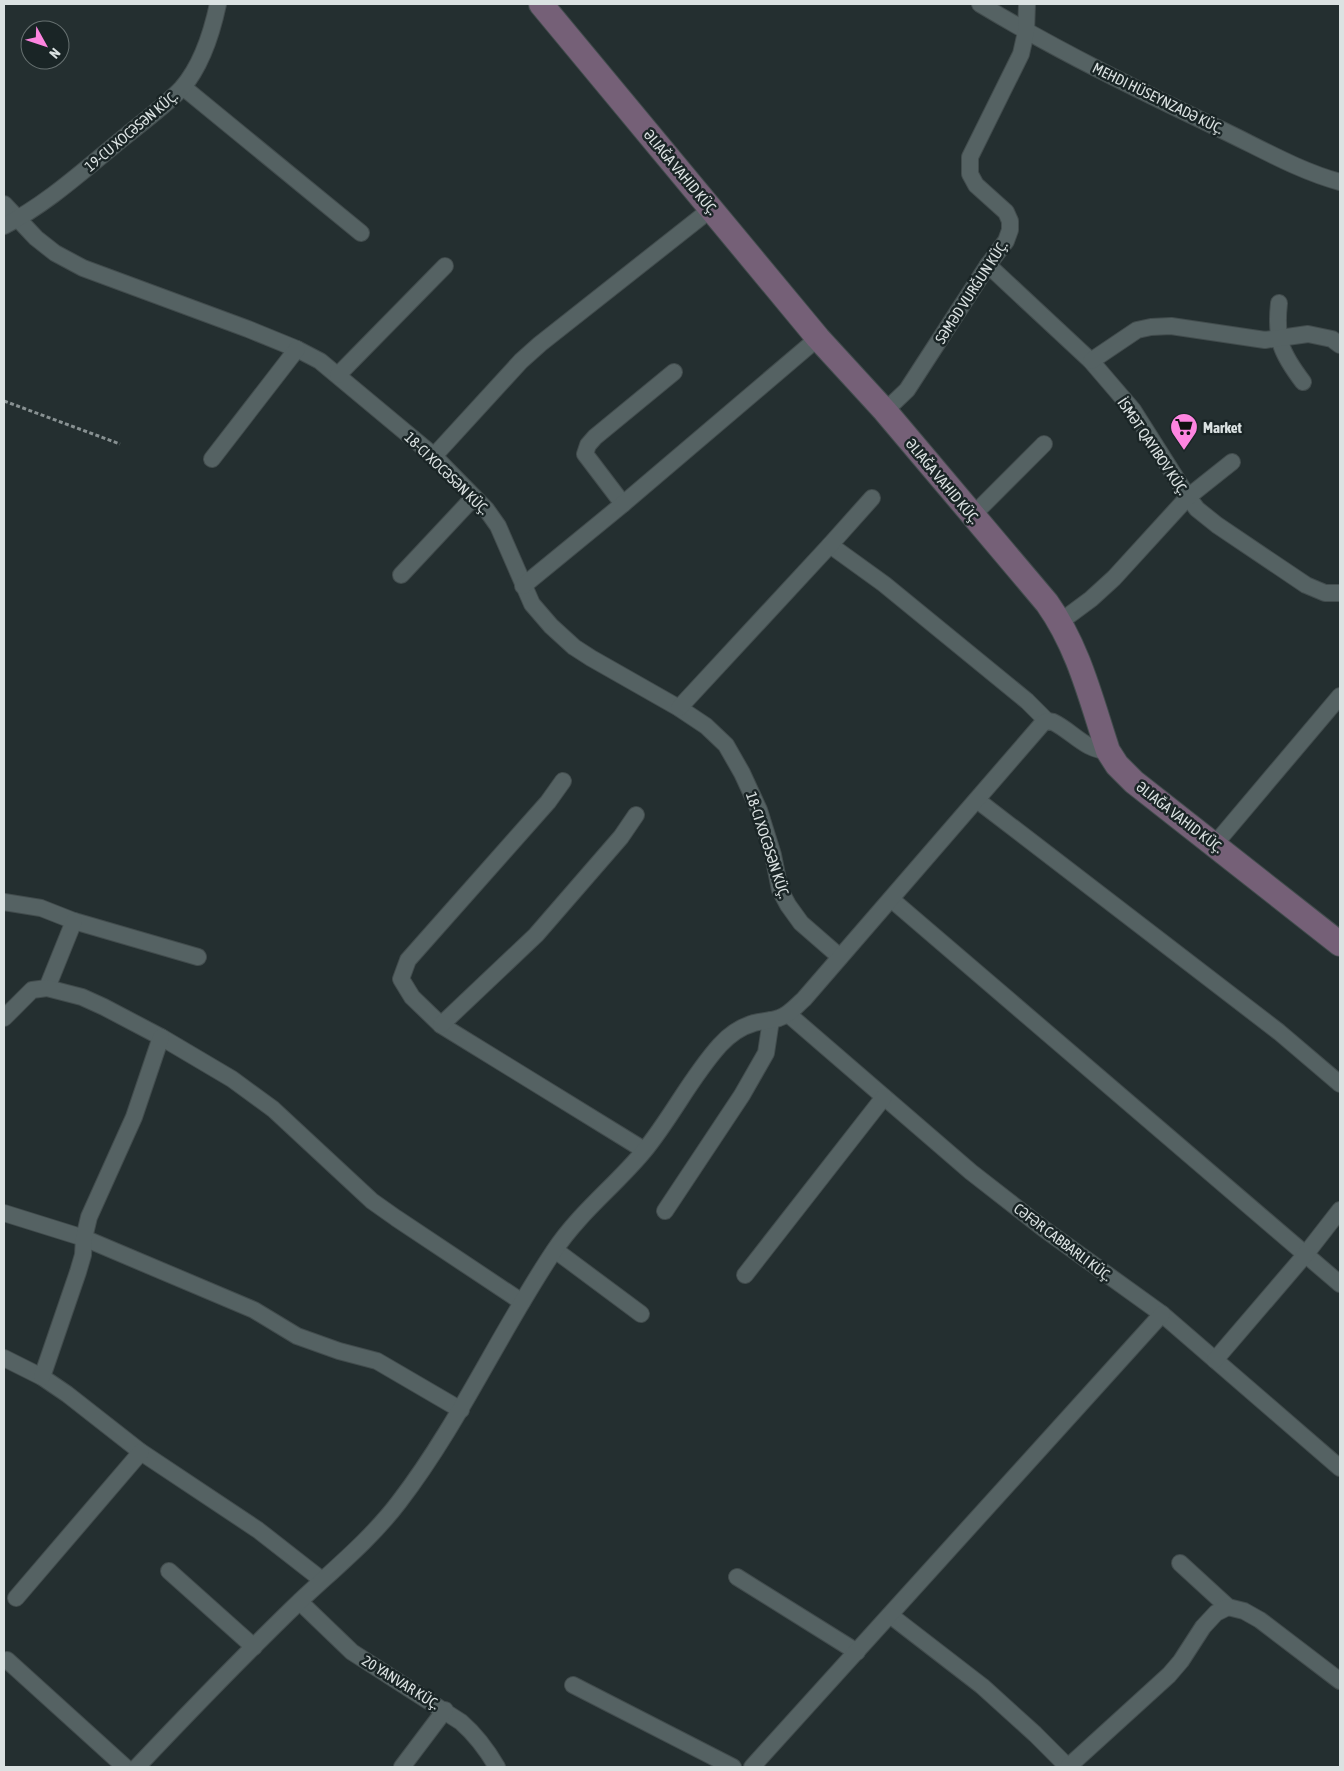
<svg xmlns="http://www.w3.org/2000/svg" width="1344" height="1771" font-family="'Asap Condensed',sans-serif">
	<style>
		.lines { fill: none; stroke-linecap: round; stroke-linejoin: round }
		.street-casing { stroke: #424c4d; stroke-width: 18 }
		.secondary-casing { stroke: #424c4d; stroke-width: 26 }
		.path { stroke: #889192; stroke-width: 3; stroke-dasharray: 4 2.5; stroke-linecap: butt }
		.street { stroke: #556263; stroke-width: 16 }
		.secondary { stroke: #756077; stroke-width: 24 }
		.labels { text-anchor: middle; dominant-baseline: central; stroke-width: 5; stroke-linejoin: round; paint-order: stroke }
		.street-label { font-size: 15px; fill: #dbe2e2; stroke: #1a2526 }
		.poi-label { font-size: 15px; font-weight: bold; fill: #dbe2e2; stroke: #1a2526; text-anchor: start }
	</style>
	<rect width="100%" height="100%" fill="#242f30"/>
	<g class="lines">
		<defs>
			<g id="street">
				<path d="M 980,4 C 1058,51 1140,91 1222,130 C 1260,148 1299,171 1340,182"/>
				<polyline points="183,87 361,233"/>
				<polyline points="4,204 36,238 55,253 83,268 248,329 297,349 320,361 434,456 486,509 498,526 532,604 551,626 574,647 591,658 679,708 706,726 726,745 742,773 759,810 773,855 780,890 788,905 801,923 840,957"/>
				<path d="M 4,226 C 49,203 87,167 127,135 C 145,120 166,105 182,88 C 202,65 212,32 218,4"/>
				<polyline points="988,265 1091,361 1133,410 1188,497 1197,509 1217,525 1306,585 1325,593 1340,593"/>
				<path d="M 1279,303 C 1275,339 1281,353 1303,382"/>
				<polyline points="1091,361 1137,330 1151,327 1171,326 1265,340 1308,334 1332,339 1340,345"/>
				<polyline points="338,375 445,266"/>
				<polyline points="885,411 907,390 988,265 1006,241 1010,230 1010,221 1006,212 976,185 970,174 970,157 1021,54 1026,32 1027,4"/>
				<polyline points="434,456 521,361 540,344 711,209"/>
				<polyline points="212,459 297,349"/>
				<polyline points="623,504 585,454 588,445 595,437 674,372"/>
				<polyline points="972,516 1044,444"/>
				<polyline points="830,545 884,584 1027,701 1047,721"/>
				<polyline points="401,575 474,497"/>
				<polyline points="523,586 623,504 818,338"/>
				<polyline points="1060,622 1091,599 1114,578 1188,497 1232,462"/>
				<polyline points="679,708 830,545 872,498"/>
				<polyline points="563,781 548,802 408,960 401,979 412,997 441,1025 644,1150"/>
				<polyline points="977,800 1279,1032 1340,1084"/>
				<polyline points="1215,844 1340,696"/>
				<polyline points="891,899 1340,1284"/>
				<polyline points="4,902 41,908 74,921 198,957"/>
				<polyline points="47,988 74,921"/>
				<polyline points="788,1014 971,1172 1044,1229 1162,1314 1340,1468"/>
				<polyline points="4,1018 32,990 47,988 82,997 104,1007 161,1037 232,1079 273,1109 372,1201 396,1218 522,1302"/>
				<polyline points="441,1025 536,935 621,837 636,815"/>
				<polyline points="665,1211 742,1095 766,1053 771,1020"/>
				<polyline points="4,1213 84,1238 254,1310 297,1336 339,1351 377,1361 461,1410"/>
				<polyline points="555,1250 641,1314"/>
				<polyline points="745,1275 884,1097"/>
				<polyline points="4,1358 42,1377 67,1394 141,1452 258,1530 322,1580"/>
				<polyline points="1215,1360 1305,1255 1340,1210"/>
				<polyline points="42,1377 78,1272 83,1255 84,1238 89,1217 134,1117 161,1037"/>
				<polyline points="1180,1563 1228,1607"/>
				<polyline points="169,1571 254,1647"/>
				<polyline points="737,1577 857,1652"/>
				<polyline points="16,1598 141,1452"/>
				<path d="M 300,1602 L 352,1652 L 461,1722 C 476,1735 487,1750 497,1767"/>
				<polyline points="890,1615 982,1686 1035,1734 1068,1767"/>
				<polyline points="7,1660 125,1767"/>
				<polyline points="573,1685 733,1767"/>
				<path d="M 137,1767 C 190,1711 244,1655 300,1601 C 334,1569 371,1539 399,1502 C 459,1424 499,1333 554,1251 C 579,1213 616,1185 644,1151 C 672,1117 691,1077 720,1045 C 729,1035 740,1027 754,1023 C 762,1021 771,1021 779,1018 C 789,1015 796,1006 804,999 L 1042,724 L 1047,721 L 1053,722 C 1072,731 1086,751 1108,751"/>
				<polyline points="402,1767 445,1710"/>
				<polyline points="752,1767 1162,1314"/>
				<polyline points="1068,1767 1169,1675 1181,1661 1203,1627 1216,1613 1228,1607 1244,1611 1260,1620 1340,1681"/>
			</g>
			<path id="secondary" d="M 541,4 L 818,338 L 885,411 L 1047,603 C 1079,648 1091,700 1108,751 L 1117,765 L 1134,782 L 1340,944"/>
		</defs>
		<use href="#street" class="street-casing"/>
		<use href="#secondary" class="secondary-casing"/>
		<polyline class="path" points="4,401 120,444"/>
		<use href="#street" class="street"/>
		<use href="#secondary" class="secondary"/>
	</g>
	<defs>
		<symbol id="supermarket-pin" viewBox="-11 -11 22 30"><path d="M0 17L-7.5 6A9.5 9.5 0 1 1 7.5 6Z" fill="#fe85e0" stroke="#1a2526"/><path d="M-6-5.5h2.5l.6 2H6L4.5 2H-2.5L-4.4-4H-6ZM-1.5 3.2a1.3 1.3 0 1 0 .1 0ZM3 3.2a1.3 1.3 0 1 0 .1 0Z" fill="#111"/></symbol>
	</defs>
	<g fill-rule="evenodd">
		<use href="#supermarket-pin" x="1168" y="411" width="32" height="43"/>
	</g>
	<g class="labels">
		<g class="street-label">
			<text transform="translate(1158 98) rotate(26)">MEHDI HÜSEYNZADƏ KÜÇ.</text>
			<text transform="translate(131 131) rotate(-40)">19-CU XOCƏSƏN KÜÇ.</text>
			<text transform="translate(681 172) rotate(50)">ƏLIAĞA VAHID KÜÇ.</text>
			<text transform="translate(971 292) rotate(-57)">SƏMƏD VURĞUN KÜÇ.</text>
			<text transform="translate(1153 446) rotate(56)">İSMƏT QAYIBOV KÜÇ.</text>
			<text transform="translate(447 473) rotate(44)">18-CI XOCƏSƏN KÜÇ.</text>
			<text transform="translate(943 481) rotate(50)">ƏLIAĞA VAHID KÜÇ.</text>
			<text transform="translate(1180 817) rotate(38)">ƏLIAĞA VAHID KÜÇ.</text>
			<text transform="translate(768 845) rotate(72)">18-CI XOCƏSƏN KÜÇ.</text>
			<text transform="translate(1063 1242) rotate(37)">CƏFƏR CABBARLI KÜÇ.</text>
			<text transform="translate(401 1682) rotate(32)">20 YANVAR KÜÇ.</text>
		</g>
		<g class="poi-label">
			<text x="1203" y="427">Market</text>
		</g>
	</g>
	<rect width="1344" height="1771" fill="none" stroke="#dbe2e2" stroke-width="10"/>
	<g transform="translate(45 45) rotate(130)"><circle r="24" fill="#1a2526" stroke="#677171"/>
	<path d="M0-4L9 19L0 12L-9 19Z" fill="#fe85e0"/>
	<text y="-8" font-size="14" font-weight="bold" text-anchor="middle" fill="#dbe2e2">N</text>
	</g>
</svg>
